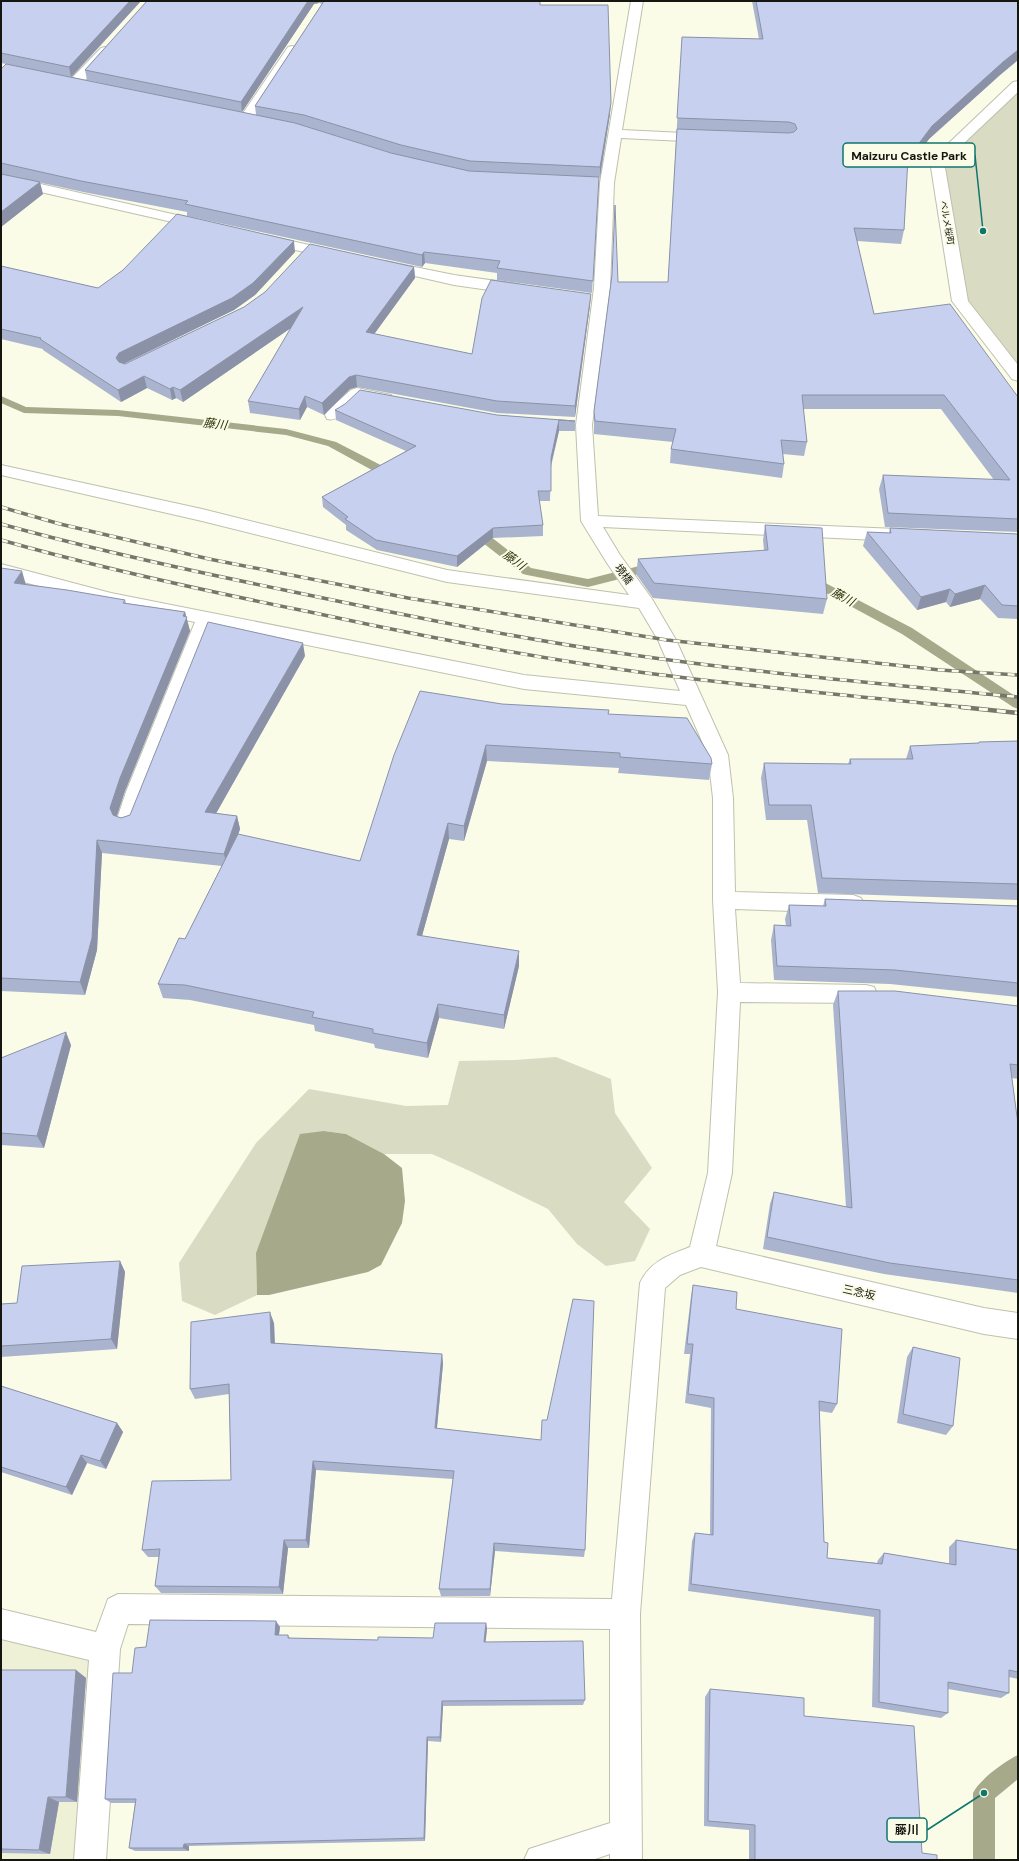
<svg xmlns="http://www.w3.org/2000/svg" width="1019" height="1861" font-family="'DM Sans','Noto Sans JP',sans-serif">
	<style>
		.built { fill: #eff1d6 }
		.green { fill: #d9dbc2 }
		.water { fill: #a6a98a }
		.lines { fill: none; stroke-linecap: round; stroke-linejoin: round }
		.stream { fill: #a6a98a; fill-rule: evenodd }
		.minor-casing { stroke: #bfc1ae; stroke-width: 2 }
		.minor { fill: #fff; fill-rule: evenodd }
		.rail-far1-casing { stroke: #76766b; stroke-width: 3.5 }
		.rail-casing { stroke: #76766b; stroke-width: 4.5 }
		.rail-far1 { stroke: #fafce8; stroke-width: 2.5; stroke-dasharray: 7; stroke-linecap: butt }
		.rail { stroke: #fafce8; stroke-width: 3; stroke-dasharray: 9; stroke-linecap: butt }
		.wall { fill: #abb4ce; fill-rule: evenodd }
		.shaded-wall { fill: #8b92a7 }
		.building { fill: #c7d1ef; stroke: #8b92a7 }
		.labels { text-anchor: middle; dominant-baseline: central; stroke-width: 4; stroke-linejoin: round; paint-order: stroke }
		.far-street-label { font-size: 9px; fill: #161610; stroke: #fafce8 }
		.street-label { font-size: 11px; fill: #161610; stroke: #fafce8 }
		.water-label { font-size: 12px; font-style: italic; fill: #31320a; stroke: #fafce8 }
		.leader { fill: none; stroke: #0f766e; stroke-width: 1.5 }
		.callout-dot { fill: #0f766e; stroke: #fafce8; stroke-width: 1.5 }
		.callout { fill: #fafce8; stroke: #0f766e; stroke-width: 1.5 }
		.callout-label { font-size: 12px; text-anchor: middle; font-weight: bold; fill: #161610 }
	</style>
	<rect width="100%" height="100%" fill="#fafce8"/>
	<polygon class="built" points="1,1624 105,1649 90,1860 1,1860"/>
	<g class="green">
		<polygon points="1018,87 1018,364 960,301 937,161"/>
		<polygon points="556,1057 611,1079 615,1113 652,1168 624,1202 650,1229 635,1261 606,1266 577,1244 548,1209 472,1172 432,1154 384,1154 346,1134 324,1131 256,1253 257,1295 215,1315 182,1301 179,1263 256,1143 309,1089 406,1106 448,1105 459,1061 515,1060"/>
	</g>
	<polygon class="water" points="324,1131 346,1134 384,1154 402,1168 405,1201 402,1223 381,1265 368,1272 269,1295 257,1295 256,1253 300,1134"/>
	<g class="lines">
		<g class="stream">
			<polygon points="1,396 26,407 118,410 286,429 336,442 398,474 400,477 394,481 390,480 328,446 286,435 118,416 24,413 1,403"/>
			<polygon points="473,525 477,526 531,568 588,579 655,562 659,563 661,566 659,569 588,587 527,575 523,574 469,532 467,529 469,526"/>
			<polygon points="808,574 912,628 1018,698 1018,709 1013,707 902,634 804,581 802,578 804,575"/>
			<path d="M 1018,1755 L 1018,1779 L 995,1798 L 995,1860 L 973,1860 L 973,1793 C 979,1780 1005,1761 1018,1755 Z"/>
		</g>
		<defs>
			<g id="minor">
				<path d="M 631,1 L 643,1 L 622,130 L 705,134 L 710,135 L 712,138 L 710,141 L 705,142 L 621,138 L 614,183 L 610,288 L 592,425 L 598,516 L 897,529 L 903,531 L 906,535 L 903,539 L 897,541 L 603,527 L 620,555 L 652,599 L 676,640 L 728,755 L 733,798 L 735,892 L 853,895 L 861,898 L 864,904 L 861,910 L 853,913 L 735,909 L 740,983 L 866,985 L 874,987 L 877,994 L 874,1001 L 866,1003 L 740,1002 L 732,1173 L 716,1246 L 984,1308 L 1018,1313 L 1018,1339 L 984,1334 L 701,1267 L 680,1275 L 665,1288 L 640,1614 L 642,1860 L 610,1860 L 610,1854 L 592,1860 L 524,1860 L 529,1849 L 610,1823 L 610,1629 L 128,1624 L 120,1649 L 106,1860 L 74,1860 L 89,1660 L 1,1639 L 1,1609 L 96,1632 L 108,1599 L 118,1594 L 612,1599 L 640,1283 C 650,1261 669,1255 690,1247 L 708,1173 L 718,992 L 713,900 L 713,798 L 708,755 L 686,705 L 524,689 L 213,626 L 133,828 L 126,830 L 119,828 L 116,822 L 126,792 L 195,622 L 111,605 L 1,576 L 1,564 L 111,593 L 524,675 L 680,691 L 658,640 L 639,608 L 447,582 L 202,521 L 1,475 L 1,465 L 202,509 L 447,570 L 629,595 L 607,563 L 581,521 L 576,425 L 594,288 L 600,183 Z"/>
				<polygon points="292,46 296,47 298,50 253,119 251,122 241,122 239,119 288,47"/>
				<polygon points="105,47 109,48 111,51 109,54 79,87 69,87 68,84 69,81 101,48"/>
				<polygon points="1018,81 1018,92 944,162 968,301 1018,365 1018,381 1012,379 952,301 930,161 1013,82"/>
				<polygon points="1,175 203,221 208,222 210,225 208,228 203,229 1,183"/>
				<polygon points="265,235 340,252 342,255 340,258 335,259 260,242 258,239 260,236"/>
				<polygon points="385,261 454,275 518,284 523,286 526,289 523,292 518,294 454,285 380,268 378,265 380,262"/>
				<path d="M 357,388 L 391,395 L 393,398 L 391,401 L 385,403 L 361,399 C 351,407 341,422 327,419 L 325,415 L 327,411 L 351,390 Z"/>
			</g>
		</defs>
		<use href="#minor" class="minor-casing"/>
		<use href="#minor" class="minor"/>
		<defs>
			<g id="rail-far1">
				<polyline points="1,507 60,524 209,559 408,598 667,640 940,670 1018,675"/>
				<path d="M 1,524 C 98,551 196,572 294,592 C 404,615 515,638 626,654 C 756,673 887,684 1018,697"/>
				<path d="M 1,540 C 103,569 206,591 310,612 C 421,636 533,658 646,673 C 754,687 863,697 971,708"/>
			</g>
			<polyline id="rail" points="961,707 1018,713"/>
		</defs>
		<use href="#rail-far1" class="rail-far1-casing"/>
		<use href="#rail" class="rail-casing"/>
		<use href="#rail-far1" class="rail-far1"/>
		<use href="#rail" class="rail"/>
	</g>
	<g class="wall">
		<path d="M 1,1 L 141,1 L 72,77 L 186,101 L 87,80 L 85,70 L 147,1 L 540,1 L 540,5 L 610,114 L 600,177 L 599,177 L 592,293 L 497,280 L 497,273 L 425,263 L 422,267 L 187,216 L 187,212 L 83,192 L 1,174 L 43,194 L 1,227 L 1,69 L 6,64 L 1,63 ZM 319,3 L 322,4 L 255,106 L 256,115 L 242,112 L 314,4 ZM 301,125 L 305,126 L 398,155 L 391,153 Z"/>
		<polygon points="752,1 1018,1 1018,60 1000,75 929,139 907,169 904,230 901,244 857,241 874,314 1018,397 1018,532 885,527 879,489 883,475 994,480 941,409 803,409 807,442 804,456 783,454 784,464 782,478 670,463 671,449 673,442 594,434 594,411 618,282 668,282 682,37 759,39"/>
		<polygon points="295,252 255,295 234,310 124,364 125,364 414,267 415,278 374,334 472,354 590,305 575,417 497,413 357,387 350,389 324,415 307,407 300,420 250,413 248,401 291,328 183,402 176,398 172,400 147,388 121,402 43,350 43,349 1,339 1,266 98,288"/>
		<polygon points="335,410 497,415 575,421 575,431 559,431 551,467 550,501 539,501 543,525 543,536 493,538 457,567 377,550 346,530 346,525 323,507 322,497 406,451 336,420"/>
		<polygon points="765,525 827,599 823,614 653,598 636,574 638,559 764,551 763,540"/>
		<polygon points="890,528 1018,534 1018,619 998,618 980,599 950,607 946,602 917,610 863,546 867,532 889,533"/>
		<polygon points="1,568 26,584 125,600 126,603 185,612 190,631 125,791 116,816 121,818 130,815 305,656 216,813 237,816 240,829 238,835 360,861 502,704 608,714 712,764 709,780 618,773 619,768 487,761 464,841 449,839 422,936 519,966 504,1029 439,1018 428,1058 375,1048 374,1044 315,1031 314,1025 190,1000 163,998 158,984 185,939 222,866 102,853 97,950 85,995 1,991"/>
		<polygon points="1018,741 1018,900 818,893 807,820 766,820 761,778 764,763 848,764 850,759 906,759 910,746 979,743 979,742"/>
		<polygon points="825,899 1018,906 1018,997 890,984 774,980 771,940 774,925 786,926 785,919 789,905 823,906"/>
		<polygon points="838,991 1018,1006 1018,1079 1012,1078 1018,1124 1018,1293 884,1274 763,1249 770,1204 774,1192 846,1207 833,1005"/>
		<polygon points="71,1045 44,1148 1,1145 1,1058"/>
		<polygon points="120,1261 125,1272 117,1349 1,1357 1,1304 17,1303"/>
		<polygon points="693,1285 736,1309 837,1404 832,1413 819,1411 824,1542 827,1558 877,1563 878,1560 884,1553 949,1564 949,1547 956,1540 1018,1550 1018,1679 1009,1677 1009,1693 1001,1698 948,1689 948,1713 941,1718 872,1707 874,1617 688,1591 692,1541 695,1533 710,1535 711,1408 685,1403 690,1354 684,1354 691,1296"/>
		<polygon points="274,1323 275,1343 442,1354 443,1364 437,1428 585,1550 584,1557 495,1551 490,1596 441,1596 439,1589 453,1479 316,1470 309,1548 288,1548 283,1594 161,1593 155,1586 159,1557 148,1557 142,1550 231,1480 229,1394 195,1399 190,1389"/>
		<polygon points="913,1347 953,1426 946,1435 897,1423 907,1357"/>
		<polygon points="1,1386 117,1423 123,1432 106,1469 87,1463 72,1495 1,1472"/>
		<polygon points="486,1623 487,1629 485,1642 585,1700 583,1705 443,1706 441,1742 428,1741 425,1841 189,1846 189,1851 135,1851 129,1848 135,1803 111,1803 105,1799 132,1673 146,1647 280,1627 279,1635 288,1635 290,1638 378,1640 433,1638"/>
		<polygon points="1,1670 76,1670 86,1678 77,1802 59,1802 50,1854 1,1853"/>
		<polygon points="710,1689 804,1716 922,1853 937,1860 749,1860 749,1830 704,1826 705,1697"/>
	</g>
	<g class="shaded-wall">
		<polygon points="130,1 141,1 71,77 69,67"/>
		<polygon points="308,1 318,1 319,3 314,4 242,112 241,102"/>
		<polygon points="1018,50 1018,60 1000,75 929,139 905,172 908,158 932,126 1003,62"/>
		<polygon points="611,103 610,114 600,177 600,167"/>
		<polygon points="40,182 43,194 1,227 1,212"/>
		<polygon points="294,241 295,252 255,295 234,310 121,365 116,358 119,353"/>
		<polygon points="424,252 425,263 422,267 422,255"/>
		<polygon points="414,267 415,278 367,344 366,332"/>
		<polygon points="591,294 590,305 575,417 575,406"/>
		<polygon points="303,307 304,319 183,402 180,390"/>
		<polygon points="356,375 357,387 350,389 324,415 322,403 349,377"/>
		<polygon points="144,376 147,388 121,402 118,390"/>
		<polygon points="173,387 176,398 172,400 170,389"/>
		<polygon points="305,396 307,407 300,420 299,409"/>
		<polygon points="559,420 559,431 550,468 551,458"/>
		<polygon points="493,528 493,538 457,567 457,556"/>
		<polygon points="22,571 26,585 14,583"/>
		<polygon points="985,585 980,599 950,607 955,594"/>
		<polygon points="950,589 946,602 917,610 921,597"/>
		<polygon points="185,612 190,631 125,791 115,822 110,808 120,778"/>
		<polygon points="303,643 305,656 209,826 205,812"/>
		<polygon points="486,745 487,761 464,841 464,826"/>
		<polygon points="237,816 240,829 227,867 224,854"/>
		<polygon points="448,823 449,839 418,950 417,935"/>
		<polygon points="97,840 102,853 97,950 85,995 80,982"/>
		<polygon points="519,951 519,966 504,1029 504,1015"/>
		<polygon points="438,1004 439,1018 428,1058 427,1043"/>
		<polygon points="66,1032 71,1045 44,1148 37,1136"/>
		<polygon points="120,1261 125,1272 117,1349 111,1339"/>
		<polygon points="270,1312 274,1323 275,1353 271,1343"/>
		<polygon points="442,1354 443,1364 436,1437 435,1428"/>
		<polygon points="117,1423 123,1432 106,1469 100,1461"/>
		<polygon points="81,1455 87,1463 72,1495 66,1487"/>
		<polygon points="313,1461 316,1470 309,1548 306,1540"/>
		<polygon points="284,1540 288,1548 283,1594 279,1587"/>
		<polygon points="494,1543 495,1551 490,1596 490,1589"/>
		<polygon points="276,1621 280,1627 278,1641 275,1635"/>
		<polygon points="486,1623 487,1629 485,1648 484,1642"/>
		<polygon points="76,1670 86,1678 77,1802 66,1797"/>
		<polygon points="442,1701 443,1706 441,1742 440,1737"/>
		<polygon points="427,1737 428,1741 425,1841 424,1838"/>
		<polygon points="48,1797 59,1802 50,1854 39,1850"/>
		<polygon points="184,1844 189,1846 189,1851 183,1848"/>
	</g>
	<g class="building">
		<polygon points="1,1 130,1 69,67 1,53"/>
		<polygon points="147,1 308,1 241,102 85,70"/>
		<polygon points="324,1 540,1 540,5 608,5 611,103 600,167 470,161 401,145 304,115 255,106"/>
		<polygon points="756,1 1018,1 1018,50 1003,62 932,126 908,158 904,230 854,228 874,314 950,304 1018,397 1018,519 888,513 883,475 1010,480 944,395 802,395 807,442 781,440 784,464 671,449 676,429 595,421 594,411 612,275 615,205 618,282 668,282 677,129 789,133 794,132 797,129 795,124 789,122 677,118 682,37 763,39"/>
		<polygon points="6,64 295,123 391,153 469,171 599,177 593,281 497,268 500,261 424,252 422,255 185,204 188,201 81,181 1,163 1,69"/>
		<polygon points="1,174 40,182 1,212"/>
		<polygon points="177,214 294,241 253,283 232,298 119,353 116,358 119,362 125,364 244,307 265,292 310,244 414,267 366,332 472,354 482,298 491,280 591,294 575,406 497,401 356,375 349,377 322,403 305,396 299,409 248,401 303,307 180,390 173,387 170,389 144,376 118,390 40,339 41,338 1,329 1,266 98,288 123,270"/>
		<polygon points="360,390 497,415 575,421 559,420 551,458 551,491 538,491 543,525 493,528 457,556 376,540 345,519 348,517 322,497 416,446 335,410 345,404"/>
		<polygon points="765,525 822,528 827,599 654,583 638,559 768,550"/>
		<polygon points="890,528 1018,534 1018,606 1002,605 985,585 955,594 950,589 921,597 867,532 891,533"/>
		<polygon points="1,568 22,571 14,583 67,590 125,600 123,603 185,612 183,616 187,617 120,778 110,808 113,815 121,818 130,815 208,622 303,643 205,812 237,816 224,854 97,840 92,938 80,982 1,978"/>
		<polygon points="420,691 502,704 609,710 608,714 687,718 711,758 712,764 620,757 620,753 486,745 464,826 448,823 417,935 519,951 504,1015 438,1004 427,1043 373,1033 373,1029 312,1017 314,1012 185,985 158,984 179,938 185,939 238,834 360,861 394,755"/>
		<polygon points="1018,741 1018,884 822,878 811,805 769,805 764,763 851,764 850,759 913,759 910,746 979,743 979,742"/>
		<polygon points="825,899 1018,906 1018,983 895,970 777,966 774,925 791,926 789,905 826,906"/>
		<polygon points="838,991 895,991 1018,1006 1018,1065 1010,1064 1018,1124 1018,1280 890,1263 767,1237 774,1192 852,1208"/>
		<polygon points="66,1032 37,1136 1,1133 1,1058"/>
		<polygon points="120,1261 111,1339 1,1346 1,1304 17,1303 22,1266"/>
		<polygon points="693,1285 737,1292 736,1309 842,1329 837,1404 819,1401 824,1542 828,1543 827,1558 882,1564 884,1553 956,1565 956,1540 1018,1550 1018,1672 1009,1670 1009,1693 948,1682 948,1713 879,1702 880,1610 691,1584 695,1533 713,1535 714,1398 688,1394 693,1344 687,1344"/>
		<polygon points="573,1299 594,1301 585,1550 494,1543 490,1589 439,1589 454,1471 313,1461 306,1540 284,1540 279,1587 155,1586 160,1549 142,1550 152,1481 231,1480 229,1384 190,1389 191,1322 270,1312 271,1343 442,1354 435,1428 541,1440 542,1420 547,1420"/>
		<polygon points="913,1347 960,1358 953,1426 903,1414"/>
		<polygon points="1,1386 117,1423 100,1461 81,1455 66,1487 1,1467"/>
		<polygon points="150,1620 276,1621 275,1635 288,1635 288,1638 378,1640 378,1637 433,1638 435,1623 486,1623 484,1642 583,1641 585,1700 442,1701 440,1737 427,1737 424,1838 184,1844 183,1848 129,1848 136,1799 105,1799 113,1673 132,1673 135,1648 146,1647"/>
		<polygon points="1,1670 76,1670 66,1797 48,1797 39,1850 1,1849"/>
		<polygon points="710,1689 804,1698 804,1716 914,1726 922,1853 937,1855 937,1860 755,1860 755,1825 708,1821"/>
	</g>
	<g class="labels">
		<g class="far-street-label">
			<text transform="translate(947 223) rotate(80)">ベルメ桜町</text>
		</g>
		<g class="street-label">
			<text transform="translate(624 574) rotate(54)">境橋</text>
			<text transform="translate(859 1292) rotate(13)">三念坂</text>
		</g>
		<g class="water-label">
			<text transform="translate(215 424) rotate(7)">藤川</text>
			<text transform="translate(514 560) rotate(36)">藤川</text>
			<text transform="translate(843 597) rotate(29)">藤川</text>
		</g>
	</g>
	<path class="leader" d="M983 231L975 155M984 1793L927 1830"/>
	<g class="callout-dot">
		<circle cx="983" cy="231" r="4"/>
		<circle cx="984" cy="1793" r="4"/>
	</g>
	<g class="callout">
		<rect x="843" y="143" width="132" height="24" rx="4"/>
		<rect x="887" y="1818" width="40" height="24" rx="4"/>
	</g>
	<g class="callout-label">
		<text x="909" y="160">Maizuru Castle Park</text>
		<text x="907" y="1834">藤川</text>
	</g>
	<rect width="1019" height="1861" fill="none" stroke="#161610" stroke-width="4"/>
</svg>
